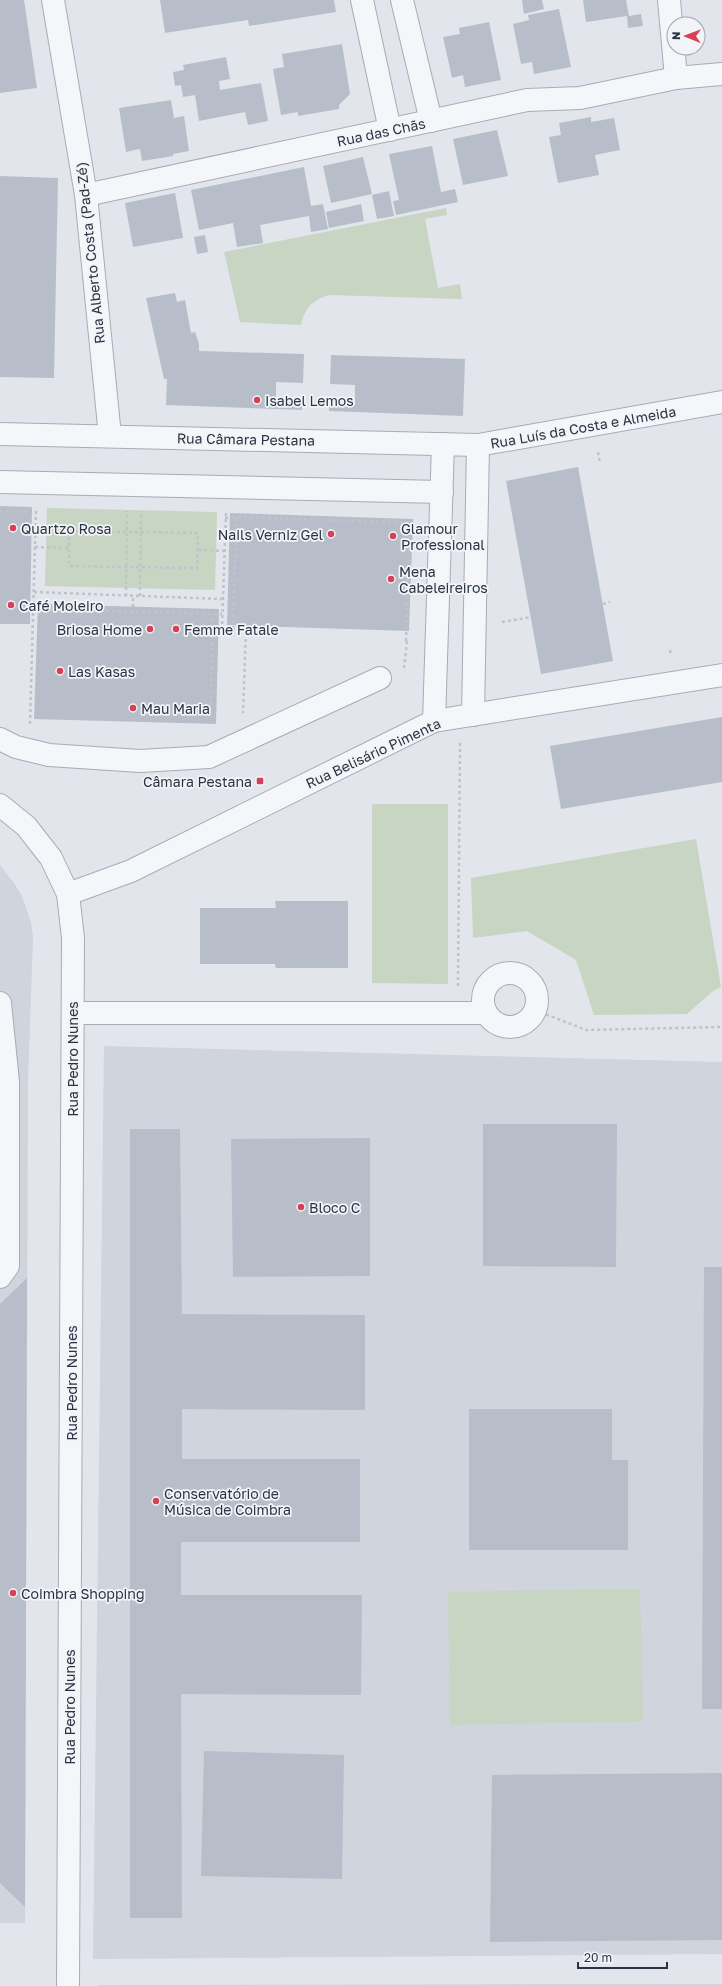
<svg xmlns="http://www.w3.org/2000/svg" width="722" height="1986" font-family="'Golos Text',sans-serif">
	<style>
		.built { fill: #cfd4dd }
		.green { fill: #c7d5c2 }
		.building { fill: #b8bec9 }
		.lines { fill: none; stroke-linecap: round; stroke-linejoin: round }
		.minor-casing { stroke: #a7acb6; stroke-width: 24 }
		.path { stroke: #c0c3ca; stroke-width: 2.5; stroke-dasharray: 3 3; stroke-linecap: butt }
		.minor { stroke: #f5f6f9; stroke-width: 22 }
		.poi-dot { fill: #d74056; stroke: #f2f4f8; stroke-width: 1.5 }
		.labels { text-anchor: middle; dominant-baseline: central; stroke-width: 3.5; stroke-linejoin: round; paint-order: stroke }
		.street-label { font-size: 14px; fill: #293344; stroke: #f2f4f8 }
		.poi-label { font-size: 14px; fill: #293344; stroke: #f2f4f8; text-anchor: start }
	</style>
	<rect width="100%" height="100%" fill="#e2e5eb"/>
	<g class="built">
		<polygon points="0,865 14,883 22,896 31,923 33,937 28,1082 25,1923 0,1923"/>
		<polygon points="104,1046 722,1062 722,1954 93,1959"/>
		<polygon points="722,1984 722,1986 98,1986 98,1985"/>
	</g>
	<g class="green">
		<path d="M 446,208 L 447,215 L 425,219 L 438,288 L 460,284 L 462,299 L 329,295 C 312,300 305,308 301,325 L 240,322 L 224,252 Z"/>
		<polygon points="47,508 217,512 215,590 45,586"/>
		<polygon points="372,804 448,804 448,984 372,983"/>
		<polygon points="696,839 721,987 713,991 687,1014 594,1015 576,960 527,931 473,938 471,878"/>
		<polygon points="640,1589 643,1721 450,1725 448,1592"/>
	</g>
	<g class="building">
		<polygon points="0,0 24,0 37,88 0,93"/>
		<polygon points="160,0 334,0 336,12 249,26 248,20 165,33"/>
		<polygon points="522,0 542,0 544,9 524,14"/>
		<polygon points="583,0 626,0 629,16 641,14 643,26 628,28 627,16 586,22"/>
		<polygon points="559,9 571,67 534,74 532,62 521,64 513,24 529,20 528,15"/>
		<polygon points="489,22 501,80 465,87 463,75 452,78 443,37 460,34 459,28"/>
		<polygon points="342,44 350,94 339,105 339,109 298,116 298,112 281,115 273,69 284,67 282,54"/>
		<polygon points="226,57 230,79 219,81 220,90 261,83 268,121 248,125 245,112 199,121 195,95 183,97 181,85 175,86 173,72 184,70 183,65"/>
		<polygon points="171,100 174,118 184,116 189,151 173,154 173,156 142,161 140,149 126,152 119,108"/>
		<polygon points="591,117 591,122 614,118 620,150 595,155 599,175 558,183 549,137 561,135 559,123"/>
		<polygon points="497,130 508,176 463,185 453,139"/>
		<polygon points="432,146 441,192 455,189 458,202 396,215 393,201 399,200 389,154"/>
		<polygon points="363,157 372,194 331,203 323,166"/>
		<polygon points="304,167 311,206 323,204 328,229 311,232 309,216 260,225 263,243 237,247 233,223 199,230 191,190"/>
		<polygon points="0,176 58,178 54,378 0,377"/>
		<polygon points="389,191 394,216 377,219 372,195"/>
		<polygon points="175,193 183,238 133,247 125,203"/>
		<polygon points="361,204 364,221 329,228 326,212"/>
		<polygon points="205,235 208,252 197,254 194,237"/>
		<polygon points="175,293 177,302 185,300 191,333 195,332 199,344 199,351 304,354 303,383 276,382 276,401 302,402 302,410 166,405 167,379 164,379 146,298"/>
		<polygon points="331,355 465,359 463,416 329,411 329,404 355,405 355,385 330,384"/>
		<polygon points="578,467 613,661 541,674 506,481"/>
		<polygon points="0,506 32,507 30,624 0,624"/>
		<polygon points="230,513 413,519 409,631 227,625"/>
		<polygon points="38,604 219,609 216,724 34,719"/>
		<polygon points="722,717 722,782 561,809 550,746"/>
		<polygon points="275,901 348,901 348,968 276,968 275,964 200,964 200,908 276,908"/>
		<polygon points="483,1124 617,1124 616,1267 483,1266"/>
		<polygon points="130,1129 180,1129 182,1314 365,1315 365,1410 182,1409 182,1459 360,1459 360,1542 181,1542 181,1595 362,1595 361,1695 181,1694 182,1918 130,1918"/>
		<polygon points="370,1138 370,1276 233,1277 231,1139"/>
		<polygon points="704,1267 722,1267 722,1709 702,1709"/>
		<polygon points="27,1278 25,1907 0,1883 0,1304"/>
		<polygon points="469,1409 612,1409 612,1460 628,1460 628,1550 469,1550"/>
		<polygon points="204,1751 344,1755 342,1879 201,1876"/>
		<polygon points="722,1773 722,1940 490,1942 492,1775"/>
	</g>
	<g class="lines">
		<defs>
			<g id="minor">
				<polyline points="53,0 86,195 110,436"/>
				<polyline points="362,0 390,130"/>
				<polyline points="402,0 431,121"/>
				<polyline points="669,0 676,78"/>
				<polyline points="86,195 527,100 580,98 676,78 722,74"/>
				<polyline points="0,434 478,445 722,402"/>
				<polyline points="0,482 442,492"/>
				<polyline points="473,715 478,445"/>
				<polyline points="434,721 443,444"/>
				<polyline points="0,739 16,747 49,755 140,761 209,757 380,678"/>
				<polyline points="0,805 26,826 51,858 68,894 73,938 68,1986"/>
				<polyline points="68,894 131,871 434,721 722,675"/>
				<circle cx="510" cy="1000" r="27"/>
				<polyline points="0,1003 8,1082 8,1266 0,1277"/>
				<polyline points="73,1013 486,1013"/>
			</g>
		</defs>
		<use href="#minor" class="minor-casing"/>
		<g class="path">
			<polyline points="598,452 600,463"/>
			<polyline points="0,511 29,512"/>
			<polyline points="226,513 222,629 246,629 243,713"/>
			<polyline points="225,518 236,517"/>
			<polygon points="69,531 198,533 197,568 69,566"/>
			<polyline points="35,547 69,548"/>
			<polyline points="198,550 224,551"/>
			<polyline points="34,592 223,599"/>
			<polyline points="126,596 127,511"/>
			<polyline points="140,596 141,511"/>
			<polyline points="603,604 610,602"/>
			<polyline points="133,607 133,596"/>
			<polyline points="34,609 222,614"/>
			<polyline points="502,622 531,617"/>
			<polyline points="233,629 236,517 414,523"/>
			<polyline points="406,641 409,523"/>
			<polyline points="670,650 671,656"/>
			<polyline points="404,668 407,641"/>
			<polyline points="210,717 213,614"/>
			<polyline points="30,724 36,509"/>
			<polyline points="458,986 460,743"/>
			<polyline points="535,1010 586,1030 722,1027"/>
		</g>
		<use href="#minor" class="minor"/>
	</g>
	<g class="poi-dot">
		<circle cx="257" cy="400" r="4"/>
		<circle cx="13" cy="528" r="4"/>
		<circle cx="331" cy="534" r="4"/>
		<circle cx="393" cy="536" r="4"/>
		<circle cx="391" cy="579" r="4"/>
		<circle cx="11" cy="605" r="4"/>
		<circle cx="150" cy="629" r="4"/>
		<circle cx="176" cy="629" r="4"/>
		<circle cx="60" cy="671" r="4"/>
		<circle cx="133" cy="708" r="4"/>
		<rect x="256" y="777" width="8" height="8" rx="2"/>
		<circle cx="301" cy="1207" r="4"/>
		<circle cx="156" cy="1501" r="4"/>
		<circle cx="13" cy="1593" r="4"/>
	</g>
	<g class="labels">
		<g class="street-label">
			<text transform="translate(381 132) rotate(-12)">Rua das Chãs</text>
			<text transform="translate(90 253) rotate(-96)">Rua Alberto Costa (Pad-Zé)</text>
			<text transform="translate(583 427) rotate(-10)">Rua Luís da Costa e Almeida</text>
			<text transform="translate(246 439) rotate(1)">Rua Câmara Pestana</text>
			<text transform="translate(373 753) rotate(-25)">Rua Belisário Pimenta</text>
			<text transform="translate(72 1059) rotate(-90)">Rua Pedro Nunes</text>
			<text transform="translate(71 1383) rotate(-90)">Rua Pedro Nunes</text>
			<text transform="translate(69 1707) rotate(-90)">Rua Pedro Nunes</text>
		</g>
		<g class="poi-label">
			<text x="265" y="400">Isabel Lemos</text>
			<text x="21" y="528">Quartzo Rosa</text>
			<text x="401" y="528">Glamour<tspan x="401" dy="16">Professional</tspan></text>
			<text x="323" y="534" text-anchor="end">Nails Verniz Gel</text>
			<text x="399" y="571">Mena<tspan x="399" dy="16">Cabeleireiros</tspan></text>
			<text x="19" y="605">Café Moleiro</text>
			<text x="142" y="629" text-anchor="end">Briosa Home</text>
			<text x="184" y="629">Femme Fatale</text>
			<text x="68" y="671">Las Kasas</text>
			<text x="141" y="708">Mau Maria</text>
			<text x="252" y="781" text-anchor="end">Câmara Pestana</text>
			<text x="309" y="1207">Bloco C</text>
			<text x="164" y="1493">Conservatório de<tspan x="164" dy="16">Música de Coimbra</tspan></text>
			<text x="21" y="1593">Coimbra Shopping</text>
		</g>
	</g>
	<g transform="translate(686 36) rotate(271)"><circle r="19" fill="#f2f4f8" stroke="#a2a7b0"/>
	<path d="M0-3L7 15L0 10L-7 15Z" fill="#d74056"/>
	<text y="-6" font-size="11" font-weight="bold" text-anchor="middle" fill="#293344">N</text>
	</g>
	<path d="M578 1962v6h89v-6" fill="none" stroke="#293344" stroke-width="2"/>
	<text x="584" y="1962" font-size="12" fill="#293344" stroke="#f2f4f8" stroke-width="3" paint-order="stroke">20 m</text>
</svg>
